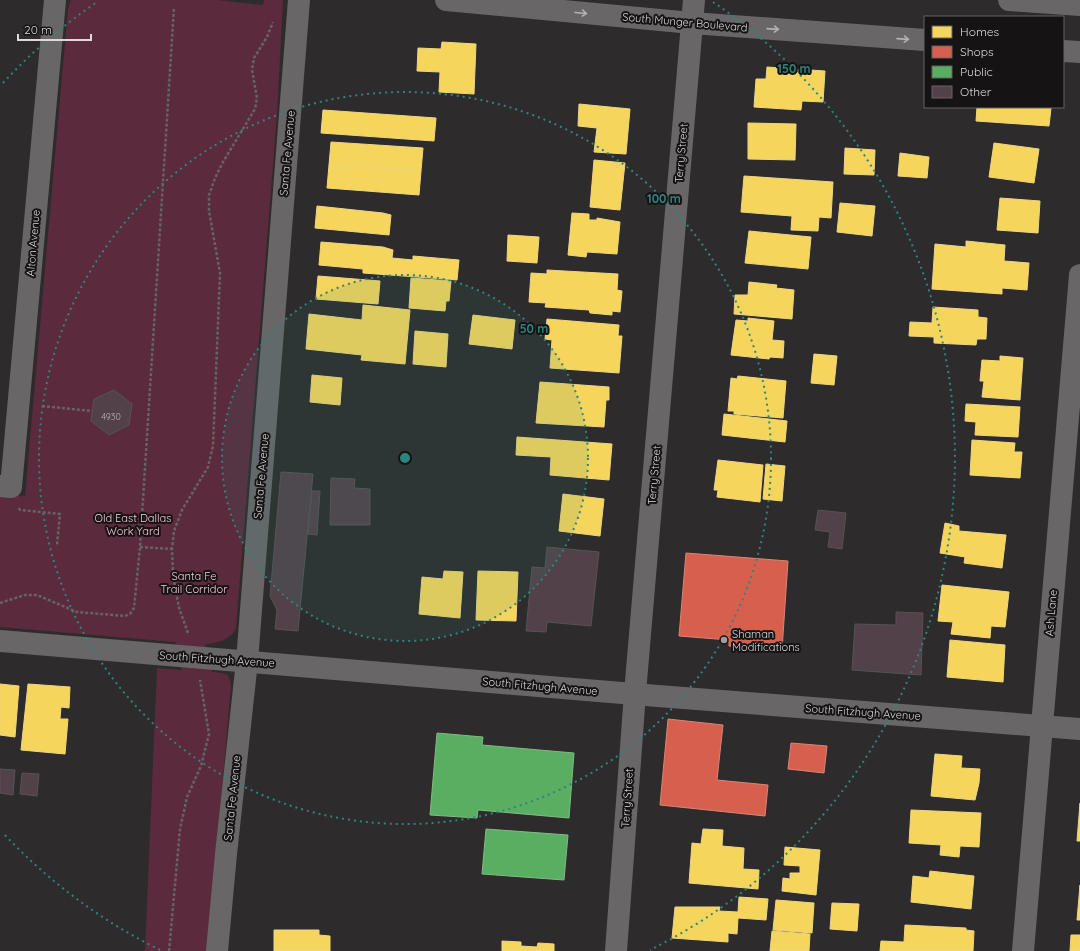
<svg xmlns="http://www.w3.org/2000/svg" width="1080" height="951" font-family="Quicksand,sans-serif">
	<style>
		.green { fill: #5b2a3c }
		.homes { fill: #f6d55c; stroke: #eed682 }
		.shops { fill: #d6604d; stroke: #d88578 }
		.public { fill: #5aae61; stroke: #81bb86 }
		.building { fill: #524149; stroke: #555354 }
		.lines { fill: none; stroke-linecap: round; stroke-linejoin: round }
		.path { stroke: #656464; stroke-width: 2.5; stroke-dasharray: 3 2; stroke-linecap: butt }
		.minor { stroke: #696668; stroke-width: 22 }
		.secondary { stroke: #696668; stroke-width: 22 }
		.oneway { stroke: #b4b1b3 }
		.ring { fill: none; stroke: #2e857e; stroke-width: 2; stroke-dasharray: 2 4 }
		.poi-dot { fill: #a09d9e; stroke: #151314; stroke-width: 1.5 }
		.labels { text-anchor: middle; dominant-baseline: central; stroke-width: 4; stroke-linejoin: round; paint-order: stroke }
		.number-label { font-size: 9px; fill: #bab4b6 }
		.street-label { font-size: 11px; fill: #dddadb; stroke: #151314 }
		.park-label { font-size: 11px; fill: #fcc8d8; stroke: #151314 }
		.poi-label { font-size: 11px; fill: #dddadb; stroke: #151314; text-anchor: start }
		.centre { fill: #2e857e; stroke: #151314; stroke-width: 2 }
		.ring-label { font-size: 12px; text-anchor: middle; font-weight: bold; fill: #2e857e; stroke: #151314; stroke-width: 4; stroke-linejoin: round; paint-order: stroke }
	</style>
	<rect width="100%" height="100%" fill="#2e2b2c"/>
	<path class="green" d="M 71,0 L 217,0 L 263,5 L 264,0 L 283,0 L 277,115 L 236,628 C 232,639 216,644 205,644 L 212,672 L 223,673 L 228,675 L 231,685 L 208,951 L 145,951 L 157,668 L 182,670 L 175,642 L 0,627 L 0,494 L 25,496 L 68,9 Z"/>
	<g class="homes">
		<polygon points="442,42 476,44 474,94 439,92 440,72 417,71 418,48 441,49"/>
		<polygon points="767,67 825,71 823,102 802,101 801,110 754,107 756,79 766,79"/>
		<polygon points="579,104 630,109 626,154 594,152 597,128 578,126"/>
		<polygon points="977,107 1051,108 1049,126 976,121"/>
		<polygon points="323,110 436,118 434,141 321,133"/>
		<polygon points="748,123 796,124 795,160 748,159"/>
		<polygon points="331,142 423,148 421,171 329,165"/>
		<polygon points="994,143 1039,149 1034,183 989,177"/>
		<polygon points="845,148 875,150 874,175 844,174"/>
		<polygon points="900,153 929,157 927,178 898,176"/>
		<polygon points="594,160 625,163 620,210 590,207"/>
		<polygon points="329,165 421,171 419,195 327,188"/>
		<polygon points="744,176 833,182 831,218 819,217 818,231 791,230 792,216 741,212"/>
		<polygon points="1000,198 1040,201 1038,233 997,230"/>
		<polygon points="840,203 875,206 872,236 837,232"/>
		<polygon points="317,206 383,213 391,215 389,235 315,228"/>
		<polygon points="572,213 589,214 589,220 597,220 597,218 620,222 617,254 587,252 586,257 568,255"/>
		<polygon points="749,231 811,237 808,269 745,263"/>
		<polygon points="508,235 539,237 537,263 507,261"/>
		<polygon points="966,241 1005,245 1004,261 1029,263 1027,290 1002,288 1002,294 932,289 935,244 966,247"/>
		<polygon points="321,242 383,247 393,250 392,258 413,260 413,256 459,260 457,280 363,273 363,269 319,265"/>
		<polygon points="547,270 618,274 617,290 622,291 620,312 612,311 612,315 590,313 589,310 545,307 546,303 529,302 531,273 547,274"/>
		<polygon points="318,276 380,281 378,304 316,299"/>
		<polygon points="411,278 451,281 449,301 446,301 445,311 409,308"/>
		<polygon points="749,282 777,285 776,288 794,290 792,319 734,314 735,295 748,295"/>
		<polygon points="363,305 410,310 405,364 361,360 362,355 306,349 309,314 362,320"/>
		<polygon points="933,307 978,310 978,317 987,318 986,339 977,339 976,345 934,343 934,337 909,336 910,322 932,323"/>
		<polygon points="473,315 515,320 512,349 469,344"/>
		<polygon points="748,318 774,321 772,340 784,341 783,358 770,357 769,359 731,355 736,320 748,321"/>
		<polygon points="547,319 619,325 618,336 622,336 619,373 550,368 552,340 545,339"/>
		<polygon points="415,331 448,334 446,367 413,364"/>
		<polygon points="814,354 837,356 834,385 811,383"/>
		<polygon points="1000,356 1023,358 1020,400 982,397 984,381 980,381 982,360 1000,361"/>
		<polygon points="312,375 342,378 340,405 310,402"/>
		<polygon points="738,376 786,381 783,418 734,414 734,411 728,411 731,378 737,379"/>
		<polygon points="540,382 609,387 609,400 606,400 604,427 536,423"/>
		<polygon points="966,404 1020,407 1018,437 975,435 976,422 965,421"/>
		<polygon points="724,414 787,421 785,442 722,435"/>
		<polygon points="517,437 612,444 609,480 550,475 551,457 516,455"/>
		<polygon points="972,440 1015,443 1014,452 1022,452 1020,478 970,475"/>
		<polygon points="718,460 763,465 760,502 717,497 718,490 714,490"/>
		<polygon points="766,464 785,466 782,501 763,499"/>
		<polygon points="563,494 604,499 600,536 559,531"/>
		<polygon points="945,523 959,526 959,531 1006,535 1002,568 964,563 965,557 940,553"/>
		<polygon points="444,571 463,572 460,618 419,614 422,577 443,579"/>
		<polygon points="478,571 518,572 516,621 476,620"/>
		<polygon points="942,585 1009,592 1005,627 991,626 990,638 951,634 953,622 938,621"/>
		<polygon points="950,640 1005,645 1003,682 947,677"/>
		<polygon points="0,684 19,686 15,737 0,735"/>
		<polygon points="28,684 70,687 69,708 61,707 60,719 68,719 65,754 21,750"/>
		<polygon points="935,754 962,756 961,768 980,769 979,783 975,800 931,796"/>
		<polygon points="1080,803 1080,841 1077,841"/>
		<polygon points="911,810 981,813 979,847 960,846 959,857 940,855 941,845 909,843"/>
		<polygon points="703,829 723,830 722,846 744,848 743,869 759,870 758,889 689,883 692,843 701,844"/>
		<polygon points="785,847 820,850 816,895 782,891 783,878 790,879 790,873 800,873 800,866 784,865"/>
		<polygon points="930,871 974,876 971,909 911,902 913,876 929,878"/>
		<polygon points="1080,885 1080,920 1077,920"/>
		<polygon points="739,897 768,899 766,920 738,918 737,934 728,933 728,942 672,938 675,907 720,907 719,911 738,912"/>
		<polygon points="776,900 814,903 812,933 773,930"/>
		<polygon points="832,903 859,904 857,931 830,929"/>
		<polygon points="905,925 966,928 966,930 974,931 973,951 880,951 881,941 904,942"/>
		<polygon points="274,930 319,930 319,935 330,936 330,951 274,951"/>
		<polygon points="772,931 810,934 809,951 770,951"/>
		<polygon points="1071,935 1080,935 1080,951 1070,951"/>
		<polygon points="502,941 521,942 521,946 537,947 538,943 554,944 554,951 502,951"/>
	</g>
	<g class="shops">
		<polygon points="686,553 788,561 782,650 729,646 729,640 679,636"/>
		<polygon points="668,719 723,725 717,780 768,785 765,816 660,805"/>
		<polygon points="791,743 827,746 824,773 788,769"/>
	</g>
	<g class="public">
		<polygon points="437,733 483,737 482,745 574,753 569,818 478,810 477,818 430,815"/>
		<polygon points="486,829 568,835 564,880 482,874"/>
	</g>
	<g class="building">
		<polygon points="114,390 132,404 129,425 109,435 91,421 94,399"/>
		<polygon points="281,472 313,474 298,631 275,629 277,610 270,596"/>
		<polygon points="331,478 355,479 354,488 370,489 370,525 330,525"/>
		<polygon points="312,491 320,491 317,535 308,534"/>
		<polygon points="818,510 846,513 842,549 828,547 830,532 815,530"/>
		<polygon points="547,547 599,552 591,626 547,622 546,632 526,631 532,567 545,568"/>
		<polygon points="896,612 923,613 921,675 852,670 855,624 896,625"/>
		<polygon points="0,769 15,770 13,795 0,793"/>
		<polygon points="22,773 39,774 37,796 20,794"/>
	</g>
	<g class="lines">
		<g class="path">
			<polyline points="42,406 92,411"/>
			<polyline points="19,508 20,510 60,514 57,545"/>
			<polyline points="140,547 172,549"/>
			<polyline points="0,603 25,595 37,595 77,612 125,616 130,614 134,608 140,547 174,7"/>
			<polyline points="188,633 179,608 173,575 172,549 174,531 182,510 208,467 213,446 220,273 209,211 209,195 215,178 223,162 255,109 257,98 252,70 254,58 267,37 273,22"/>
			<polyline points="169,951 180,829 187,797 201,766 209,734 200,680"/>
		</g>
		<g class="minor">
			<polyline points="0,486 11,487 55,0"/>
			<polyline points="0,641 658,696 1080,729"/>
			<polyline points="217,951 226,854 247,661 299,0"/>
			<polyline points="616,951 635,693 694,0"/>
			<polyline points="1023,951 1080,275"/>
		</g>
		<g class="secondary">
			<polyline points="446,0 692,23 925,40"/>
			<polyline points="1009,0 1080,5"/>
			<polyline points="1063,51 1080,52"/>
		</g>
	</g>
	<defs><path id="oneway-shaft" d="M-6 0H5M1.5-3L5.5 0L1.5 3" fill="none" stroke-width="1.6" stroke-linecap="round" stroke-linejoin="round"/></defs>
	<g class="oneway">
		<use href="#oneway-shaft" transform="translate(581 13) rotate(5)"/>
		<use href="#oneway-shaft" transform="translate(773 29) rotate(4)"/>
		<use href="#oneway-shaft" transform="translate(903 39) rotate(4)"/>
	</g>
	<circle cx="405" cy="458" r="183" fill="#2e857e" fill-opacity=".12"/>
	<g class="ring">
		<circle cx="405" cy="458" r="183"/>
		<circle cx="405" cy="458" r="366"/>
		<path d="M160 950A550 550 0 0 1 3 833M3 83A550 550 0 0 1 97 2M713 2A550 550 0 0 1 650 950"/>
	</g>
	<circle class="poi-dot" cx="724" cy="640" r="4"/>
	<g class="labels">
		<g class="number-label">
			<text x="111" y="416">4930</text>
		</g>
		<g class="street-label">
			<text transform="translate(685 22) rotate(5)">South Munger Boulevard</text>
			<text transform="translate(287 153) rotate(-85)">Santa Fe Avenue</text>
			<text transform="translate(681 153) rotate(-85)">Terry Street</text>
			<text transform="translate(33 243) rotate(-85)">Alton Avenue</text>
			<text transform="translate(654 475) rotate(-85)">Terry Street</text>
			<text transform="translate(261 476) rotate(-85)">Santa Fe Avenue</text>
			<text transform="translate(1051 613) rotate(-85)">Ash Lane</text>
			<text transform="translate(217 659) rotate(4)">South Fitzhugh Avenue</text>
			<text transform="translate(540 686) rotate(5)">South Fitzhugh Avenue</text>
			<text transform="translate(863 712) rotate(4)">South Fitzhugh Avenue</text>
			<text transform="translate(232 798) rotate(-84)">Santa Fe Avenue</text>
			<text transform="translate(627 798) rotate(-86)">Terry Street</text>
		</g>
		<g class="park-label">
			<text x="133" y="518">Old East Dallas<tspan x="133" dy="13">Work Yard</tspan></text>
			<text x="194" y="576">Santa Fe<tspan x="194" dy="13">Trail Corridor</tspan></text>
		</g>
		<g class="poi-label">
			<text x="732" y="634">Shaman<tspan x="732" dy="13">Modifications</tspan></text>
		</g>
	</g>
	<circle cx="405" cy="458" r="6" class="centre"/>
	<g class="ring-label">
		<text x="794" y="73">150 m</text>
		<text x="664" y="203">100 m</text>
		<text x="534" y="333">50 m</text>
	</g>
	<rect x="924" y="16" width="140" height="92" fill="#151314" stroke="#656364"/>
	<rect x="932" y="26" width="20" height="12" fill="#f6d55c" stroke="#656364"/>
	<text x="960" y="36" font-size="12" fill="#dddadb">Homes</text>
	<rect x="932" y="46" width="20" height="12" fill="#d6604d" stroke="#656364"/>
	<text x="960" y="56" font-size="12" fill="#dddadb">Shops</text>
	<rect x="932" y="66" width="20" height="12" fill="#5aae61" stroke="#656364"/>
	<text x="960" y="76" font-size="12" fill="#dddadb">Public</text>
	<rect x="932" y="86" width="20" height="12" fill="#524149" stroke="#656364"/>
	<text x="960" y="96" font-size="12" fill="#dddadb">Other</text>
	<path d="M18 34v6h73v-6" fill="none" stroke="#dddadb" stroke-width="2"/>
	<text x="24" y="34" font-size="12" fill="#dddadb" stroke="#151314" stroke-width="3" paint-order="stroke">20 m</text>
</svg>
